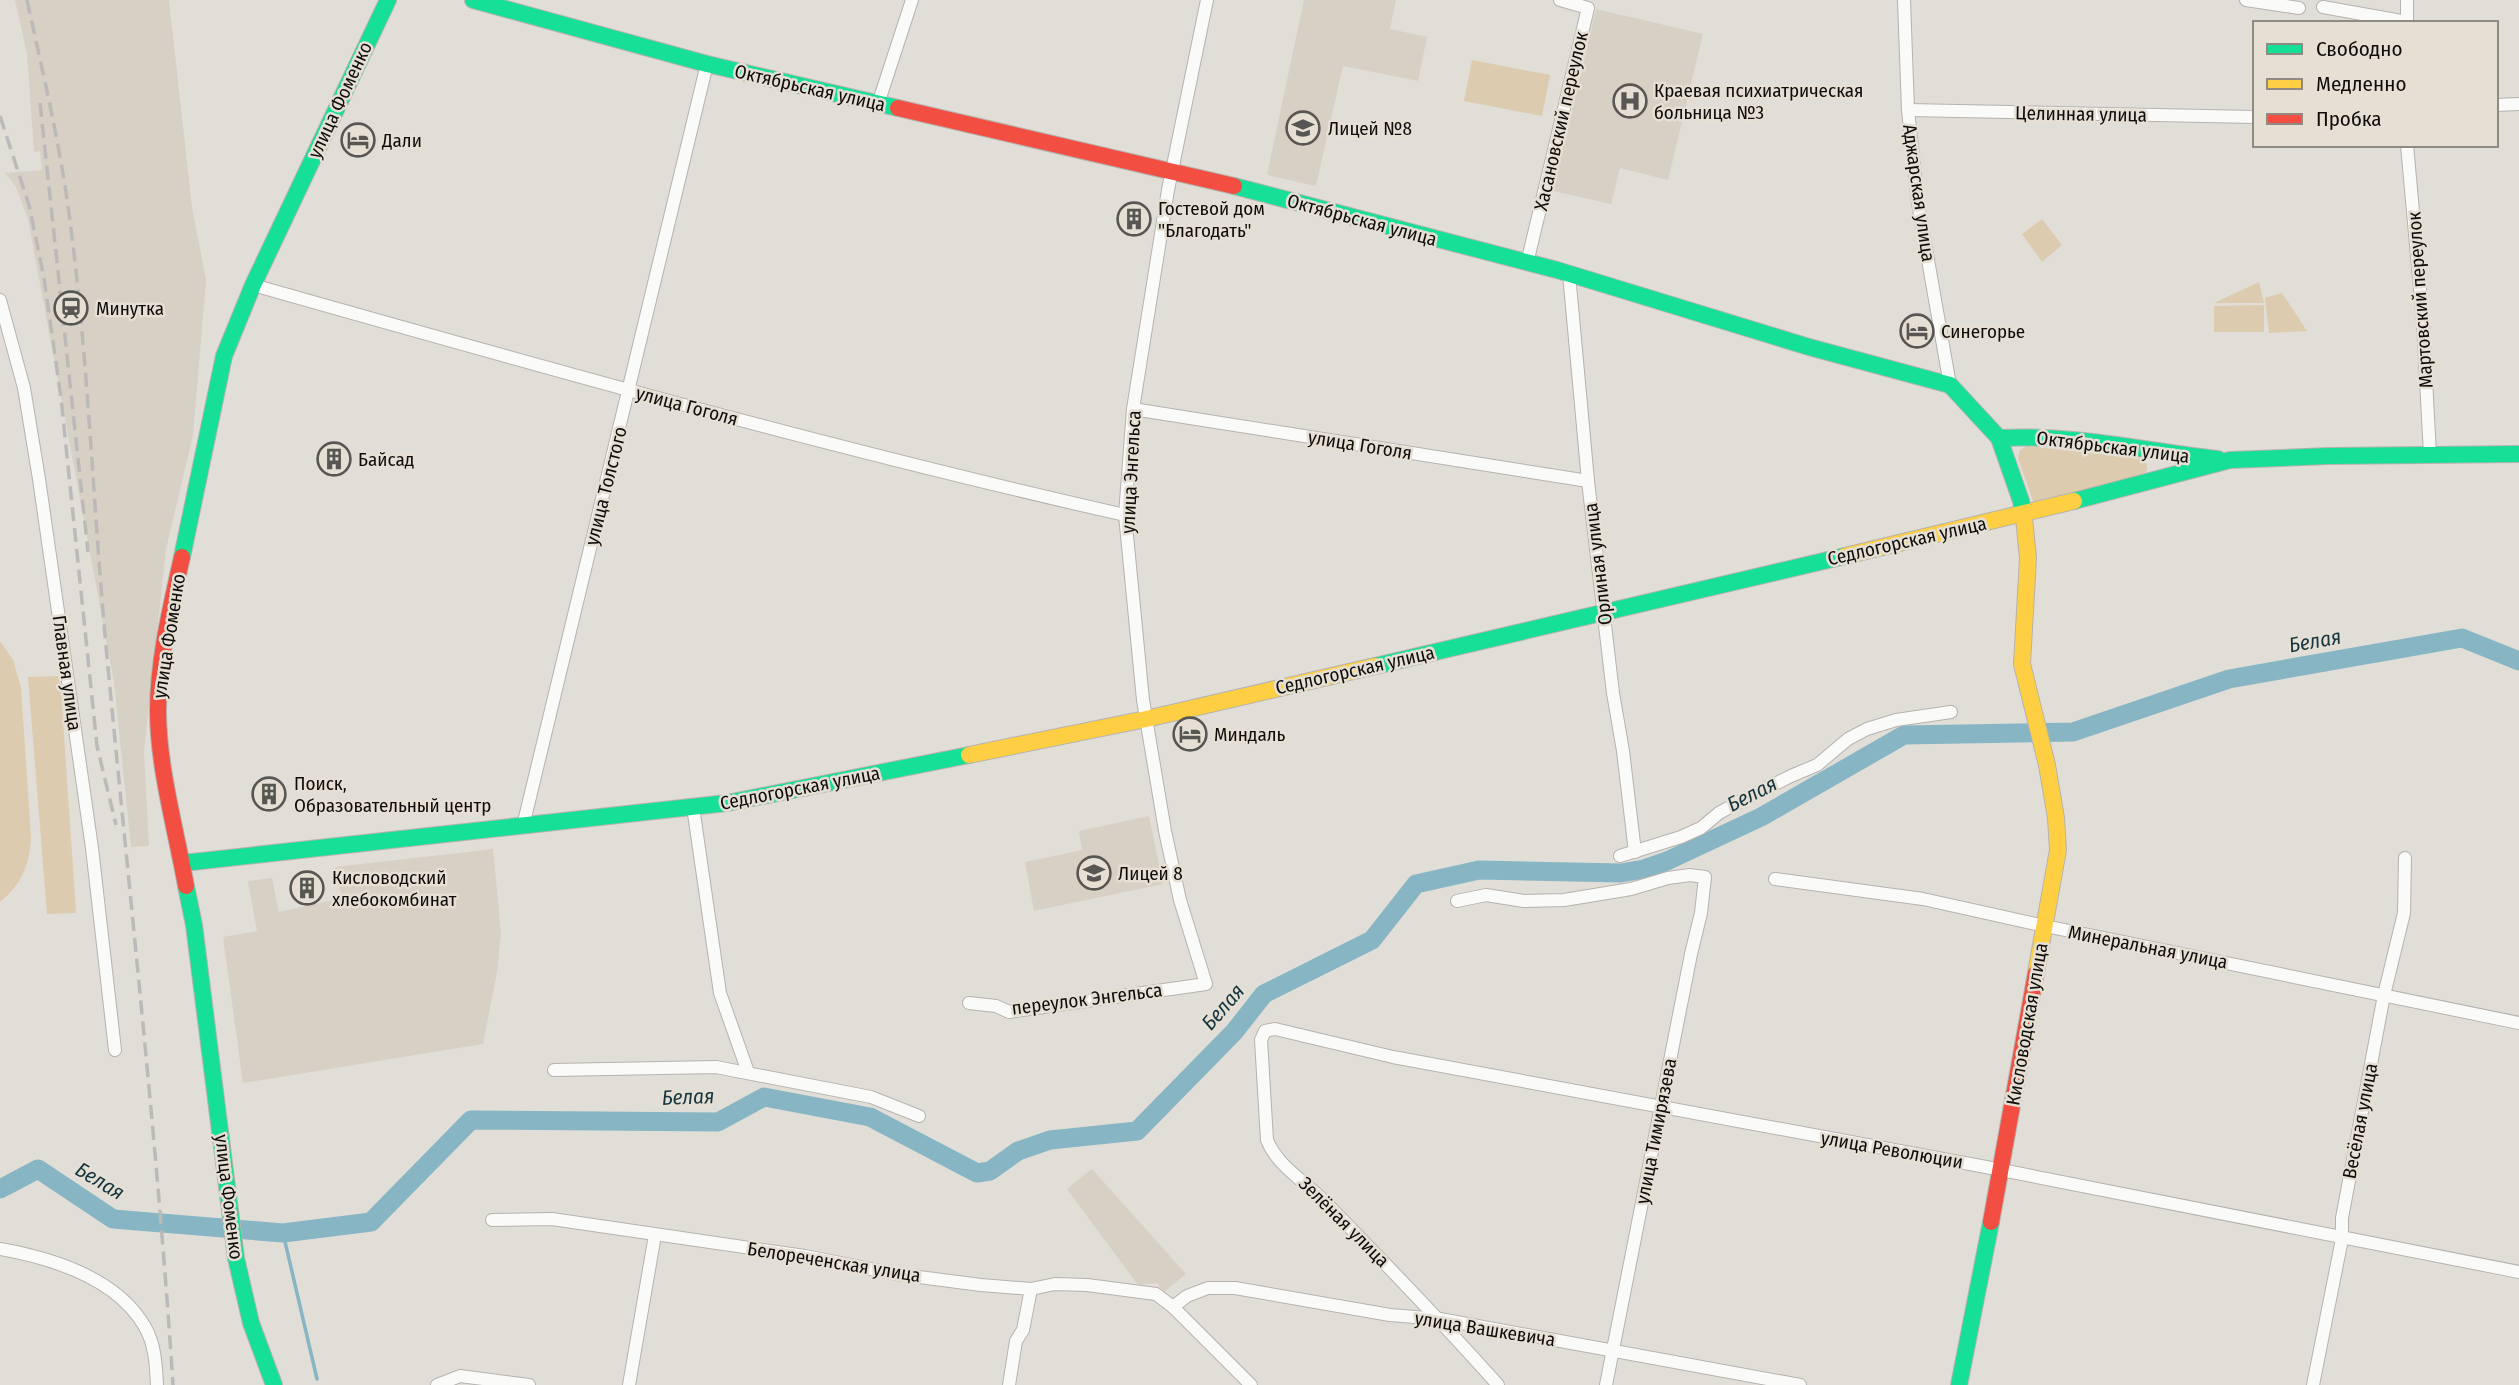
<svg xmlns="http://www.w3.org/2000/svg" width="2519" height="1385" font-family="'Fira Sans Condensed',sans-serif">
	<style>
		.built { fill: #d7d0c4 }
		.green { fill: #dccbae }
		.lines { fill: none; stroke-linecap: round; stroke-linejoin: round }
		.stream { stroke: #87b5c3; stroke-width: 3.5 }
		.river { stroke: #87b5c3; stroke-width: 19 }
		.street-casing { stroke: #b6b3af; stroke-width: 14 }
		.fast-casing { stroke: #b6b3af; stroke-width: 18 }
		.slow-casing { stroke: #b6b3af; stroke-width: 18 }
		.jam-casing { stroke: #b6b3af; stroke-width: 18 }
		.street { stroke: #fafaf9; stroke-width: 12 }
		.fast { stroke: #16e098; stroke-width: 16 }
		.slow { stroke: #ffcf43; stroke-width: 16 }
		.jam { stroke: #f24e42; stroke-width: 16 }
		.rail { stroke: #bbbab9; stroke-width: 3.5; stroke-dasharray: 14 7; stroke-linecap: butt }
		.labels { text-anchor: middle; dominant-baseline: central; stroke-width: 5; stroke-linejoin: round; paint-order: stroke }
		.street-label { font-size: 19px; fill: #0f0d0a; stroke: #e5dfd4 }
		.poi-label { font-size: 19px; fill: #0f0d0a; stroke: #e5dfd4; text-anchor: start }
		.water-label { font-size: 21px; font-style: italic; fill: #153640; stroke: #e5dfd4 }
	</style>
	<rect width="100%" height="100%" fill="#e1ded8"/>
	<g class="built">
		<polygon points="15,0 169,0 192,207 206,280 193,435 166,549 144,752 149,846 131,847 114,682 28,219 16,187 5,173 42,170 40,151 34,152 27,54"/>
		<polygon points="1304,0 1396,0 1390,29 1427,37 1418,81 1343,66 1316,186 1267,175"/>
		<polygon points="1596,9 1703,34 1668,180 1620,168 1611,204 1553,191"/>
		<polygon points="1149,816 1163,884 1034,911 1025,862 1082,850 1079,831"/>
		<polygon points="493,849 501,933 497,972 483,1044 243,1083 223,937 257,931 248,881 272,878 279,912 342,898 335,867"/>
		<polygon points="1092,1169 1186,1274 1164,1292 1157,1283 1138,1285 1067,1189"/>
	</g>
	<g class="green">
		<polygon points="1472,60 1550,75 1542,116 1464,101"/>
		<polygon points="2042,219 2062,245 2042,262 2022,234"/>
		<polygon points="2259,282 2264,303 2214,303"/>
		<polygon points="2282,293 2307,331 2269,333 2265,298"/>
		<polygon points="2264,305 2264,332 2214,332 2214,306"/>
		<polygon points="2027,446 2142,459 2147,464 2147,470 2143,475 2039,502 2033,501 2018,458 2020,450"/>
		<path d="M 0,641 L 13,660 L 21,688 L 31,837 C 30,864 21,885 0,902 Z"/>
		<polygon points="60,676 76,913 47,914 28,677"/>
	</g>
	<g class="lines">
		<polyline class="stream" points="283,1233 317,1379"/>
		<polyline class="river" points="0,1189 38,1169 113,1219 283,1233 371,1222 471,1120 718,1122 764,1097 870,1117 977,1173 990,1171 1018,1151 1050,1140 1137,1131 1234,1032 1264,994 1372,940 1416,884 1479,870 1621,873 1644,869 1667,861 1761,817 1904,735 2073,732 2229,679 2462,638 2519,661"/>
		<defs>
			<g id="street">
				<polyline points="1904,0 1908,110 1918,203 1950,385"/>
				<polyline points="2246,0 2299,8"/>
				<polyline points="2407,0 2407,23"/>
				<polyline points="2323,7 2407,22"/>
				<polyline points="878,104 912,0"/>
				<polyline points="2496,105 2519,104"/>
				<polyline points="1908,110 2255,117"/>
				<polyline points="2407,145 2423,323 2430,455"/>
				<polyline points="1527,263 1588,8 1560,0"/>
				<polyline points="1569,274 1588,481 1613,693 1623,751 1635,852"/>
				<path d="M 253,285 C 542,367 832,449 1125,515"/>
				<polyline points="0,300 24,388 39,479 92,848 115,1050"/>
				<polyline points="1133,409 1588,481"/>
				<polyline points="693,807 720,993 748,1072"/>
				<polyline points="523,826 707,64"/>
				<polyline points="1620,856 1681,837 1701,828 1719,813 1739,802 1791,776 1817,765 1848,739 1867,729 1896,720 1951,712"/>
				<polyline points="1775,879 1923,899 2045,926 2519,1023"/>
				<polyline points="1457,901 1486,895 1524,901 1564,900 1631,889 1668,878 1690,875 1705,877 1701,913 1691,954 1606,1385"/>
				<polyline points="969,1003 996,1006 1009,1012 1206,984 1180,900 1165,831 1143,700 1125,515 1133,409 1168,190 1207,0"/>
				<polyline points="554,1070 716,1067 871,1097 919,1116"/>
				<polyline points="492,1220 552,1219 805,1256 896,1274 981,1285 1031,1289 1055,1284 1087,1285 1156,1294 1173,1307 1251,1385"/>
				<path d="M 0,1249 C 51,1258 117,1278 145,1327 C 155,1344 156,1365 157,1385"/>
				<polyline points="1173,1307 1187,1296 1208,1288 1235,1288 1390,1315 1440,1319 1800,1385"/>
				<polyline points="437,1385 460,1376 529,1385"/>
				<polyline points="629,1385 655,1235"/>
				<polyline points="1009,1385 1016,1341 1023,1330 1031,1289"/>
				<path d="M 1498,1385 C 1442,1322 1384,1262 1325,1202 C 1306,1182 1277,1166 1267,1140 L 1261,1040 L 1265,1031 L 1275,1029 L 1393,1057 L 1986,1167 L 2519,1272"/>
				<polyline points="2313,1385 2342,1239 2342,1218 2384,995 2404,913 2405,858"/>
			</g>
			<g id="fast">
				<polyline points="473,0 707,64 898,108"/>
				<polyline points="1234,186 1557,270 1809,347 1950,385 1999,438 2021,501 2024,518"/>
				<path d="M 1999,438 C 2073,434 2145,451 2218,459"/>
				<polyline points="2074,501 2230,460 2328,456 2519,454"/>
				<polyline points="182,557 224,356 253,285 388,0"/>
				<polyline points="1375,666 1845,556"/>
				<polyline points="183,863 727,803 969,755"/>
				<polyline points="186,886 194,925 236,1258 251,1323 274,1385"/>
				<polyline points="1959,1385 1991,1222"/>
			</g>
			<g id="slow">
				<polyline points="2024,518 2028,558 2022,664 2047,765 2056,818 2058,850 2036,973"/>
				<polyline points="1845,556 2074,501"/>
				<polyline points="969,755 1146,719 1375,666"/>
			</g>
			<g id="jam">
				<polyline points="898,108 1234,186"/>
				<path d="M 182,557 C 171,607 158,659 158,711 C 158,767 176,830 186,886"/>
				<polyline points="1991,1222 2036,973"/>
			</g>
		</defs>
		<use href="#street" class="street-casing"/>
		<use href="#fast" class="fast-casing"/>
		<use href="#slow" class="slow-casing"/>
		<use href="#jam" class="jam-casing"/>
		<use href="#street" class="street"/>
		<use href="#fast" class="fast"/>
		<use href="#slow" class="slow"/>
		<use href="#jam" class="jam"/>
		<g class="rail">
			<path d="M 27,0 C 41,64 56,128 66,192 C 88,343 92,495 106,646 C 129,892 157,1138 173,1385"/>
			<polyline points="40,103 88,552"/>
			<polyline points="0,116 29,205 44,278 61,398 97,746 116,825"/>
		</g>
	</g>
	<defs>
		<symbol id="hospital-ring" viewBox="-11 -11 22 22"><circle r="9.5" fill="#e5dfd4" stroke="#585652" stroke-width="1.5"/><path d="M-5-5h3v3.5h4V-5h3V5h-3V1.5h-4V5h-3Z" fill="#585652"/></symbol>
		<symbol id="school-ring" viewBox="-11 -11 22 22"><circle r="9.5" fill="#e5dfd4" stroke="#585652" stroke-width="1.5"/><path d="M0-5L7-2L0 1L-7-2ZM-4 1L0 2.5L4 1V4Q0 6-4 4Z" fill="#585652"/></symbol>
		<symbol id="hotel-ring" viewBox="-11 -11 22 22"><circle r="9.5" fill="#e5dfd4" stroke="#585652" stroke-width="1.5"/><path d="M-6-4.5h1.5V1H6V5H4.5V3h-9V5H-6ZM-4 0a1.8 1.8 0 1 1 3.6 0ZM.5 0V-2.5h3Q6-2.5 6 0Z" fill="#585652"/></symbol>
		<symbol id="building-ring" viewBox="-11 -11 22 22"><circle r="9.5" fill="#e5dfd4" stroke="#585652" stroke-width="1.5"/><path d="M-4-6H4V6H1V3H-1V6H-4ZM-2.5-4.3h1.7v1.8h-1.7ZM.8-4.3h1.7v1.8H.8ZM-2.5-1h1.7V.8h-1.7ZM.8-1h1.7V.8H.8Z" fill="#585652"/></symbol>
		<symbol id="station-ring" viewBox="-11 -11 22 22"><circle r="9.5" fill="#e5dfd4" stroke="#585652" stroke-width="1.5"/><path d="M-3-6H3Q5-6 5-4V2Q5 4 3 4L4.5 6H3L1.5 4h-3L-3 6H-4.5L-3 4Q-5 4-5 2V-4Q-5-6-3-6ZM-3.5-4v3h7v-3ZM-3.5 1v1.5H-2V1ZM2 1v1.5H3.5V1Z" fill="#585652"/></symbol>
	</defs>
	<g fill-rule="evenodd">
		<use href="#hospital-ring" x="1611" y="82" width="38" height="38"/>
		<use href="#school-ring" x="1284" y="109" width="38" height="38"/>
		<use href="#hotel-ring" x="339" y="121" width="38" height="38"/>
		<use href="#building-ring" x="1115" y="200" width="38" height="38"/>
		<use href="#station-ring" x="52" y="289" width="38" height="38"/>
		<use href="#hotel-ring" x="1898" y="312" width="38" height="38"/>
		<use href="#building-ring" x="315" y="440" width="38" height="38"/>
		<use href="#hotel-ring" x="1171" y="715" width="38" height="38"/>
		<use href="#building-ring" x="250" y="775" width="38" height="38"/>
		<use href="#school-ring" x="1075" y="854" width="38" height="38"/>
		<use href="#building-ring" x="288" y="869" width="38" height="38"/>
	</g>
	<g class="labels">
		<g class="street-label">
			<text transform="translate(810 88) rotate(13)">Октябрьская улица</text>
			<text transform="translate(340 100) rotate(-65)">улица Фоменко</text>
			<text transform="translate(2081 114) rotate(1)">Целинная улица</text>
			<text transform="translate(1561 121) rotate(-77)">Хасановский переулок</text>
			<text transform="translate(1919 193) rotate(82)">Аджарская улица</text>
			<text transform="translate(1362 220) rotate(15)">Октябрьская улица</text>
			<text transform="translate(2420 300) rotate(-94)">Мартовский переулок</text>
			<text transform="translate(687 406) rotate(15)">улица Гоголя</text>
			<text transform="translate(1360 445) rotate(9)">улица Гоголя</text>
			<text transform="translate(2113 447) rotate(7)">Октябрьская улица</text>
			<text transform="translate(1131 472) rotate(-87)">улица Энгельса</text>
			<text transform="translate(606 486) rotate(-76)">улица Толстого</text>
			<text transform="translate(1907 541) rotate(-13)">Седлогорская улица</text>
			<text transform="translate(1598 564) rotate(-97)">Орлиная улица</text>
			<text transform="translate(169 636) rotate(-81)">улица Фоменко</text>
			<text transform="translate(1355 670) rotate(-13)">Седлогорская улица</text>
			<text transform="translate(67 673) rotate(82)">Главная улица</text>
			<text transform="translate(800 788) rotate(-11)">Седлогорская улица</text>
			<text transform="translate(2148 947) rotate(11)">Минеральная улица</text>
			<text transform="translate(1087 999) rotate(-7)">переулок Энгельса</text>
			<text transform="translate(2027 1024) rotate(-80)">Кисловодская улица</text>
			<text transform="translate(2360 1121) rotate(-79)">Весёлая улица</text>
			<text transform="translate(1656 1131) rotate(-79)">улица Тимирязева</text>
			<text transform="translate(1892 1150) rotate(10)">улица Революции</text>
			<text transform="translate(229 1197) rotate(83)">улица Фоменко</text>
			<text transform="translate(1344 1222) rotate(45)">Зелёная улица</text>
			<text transform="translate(834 1262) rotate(9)">Белореченская улица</text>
			<text transform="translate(1485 1329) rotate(9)">улица Вашкевича</text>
		</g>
		<g class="poi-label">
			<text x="1654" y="90">Краевая психиатрическая<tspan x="1654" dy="22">больница №3</tspan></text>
			<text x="1328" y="128">Лицей №8</text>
			<text x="382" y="140">Дали</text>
			<text x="1158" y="208">Гостевой дом<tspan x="1158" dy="22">"Благодать"</tspan></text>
			<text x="96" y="308">Минутка</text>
			<text x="1941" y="331">Синегорье</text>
			<text x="358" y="459">Байсад</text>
			<text x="1214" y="734">Миндаль</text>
			<text x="294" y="783">Поиск,<tspan x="294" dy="22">Образовательный центр</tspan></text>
			<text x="1118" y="873">Лицей 8</text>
			<text x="332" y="877">Кисловодский<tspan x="332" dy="22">хлебокомбинат</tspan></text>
		</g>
		<g class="water-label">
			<text transform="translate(2315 641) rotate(-10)">Белая</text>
			<text transform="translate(1752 794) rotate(-27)">Белая</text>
			<text transform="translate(1223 1007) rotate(-49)">Белая</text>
			<text transform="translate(688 1097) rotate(-2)">Белая</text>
			<text transform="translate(100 1181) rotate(31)">Белая</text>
		</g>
	</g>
	<rect x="2253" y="21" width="245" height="126" fill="#e5dfd4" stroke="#8f8b83" stroke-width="2"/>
	<rect x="2267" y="44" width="35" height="10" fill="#16e098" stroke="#8f8b83" stroke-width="2"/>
	<text x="2316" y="56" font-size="21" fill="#0f0d0a">Свободно</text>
	<rect x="2267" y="79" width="35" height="10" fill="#ffcf43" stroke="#8f8b83" stroke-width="2"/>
	<text x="2316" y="91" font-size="21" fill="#0f0d0a">Медленно</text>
	<rect x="2267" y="114" width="35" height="10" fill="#f24e42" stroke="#8f8b83" stroke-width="2"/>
	<text x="2316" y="126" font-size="21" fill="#0f0d0a">Пробка</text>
</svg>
